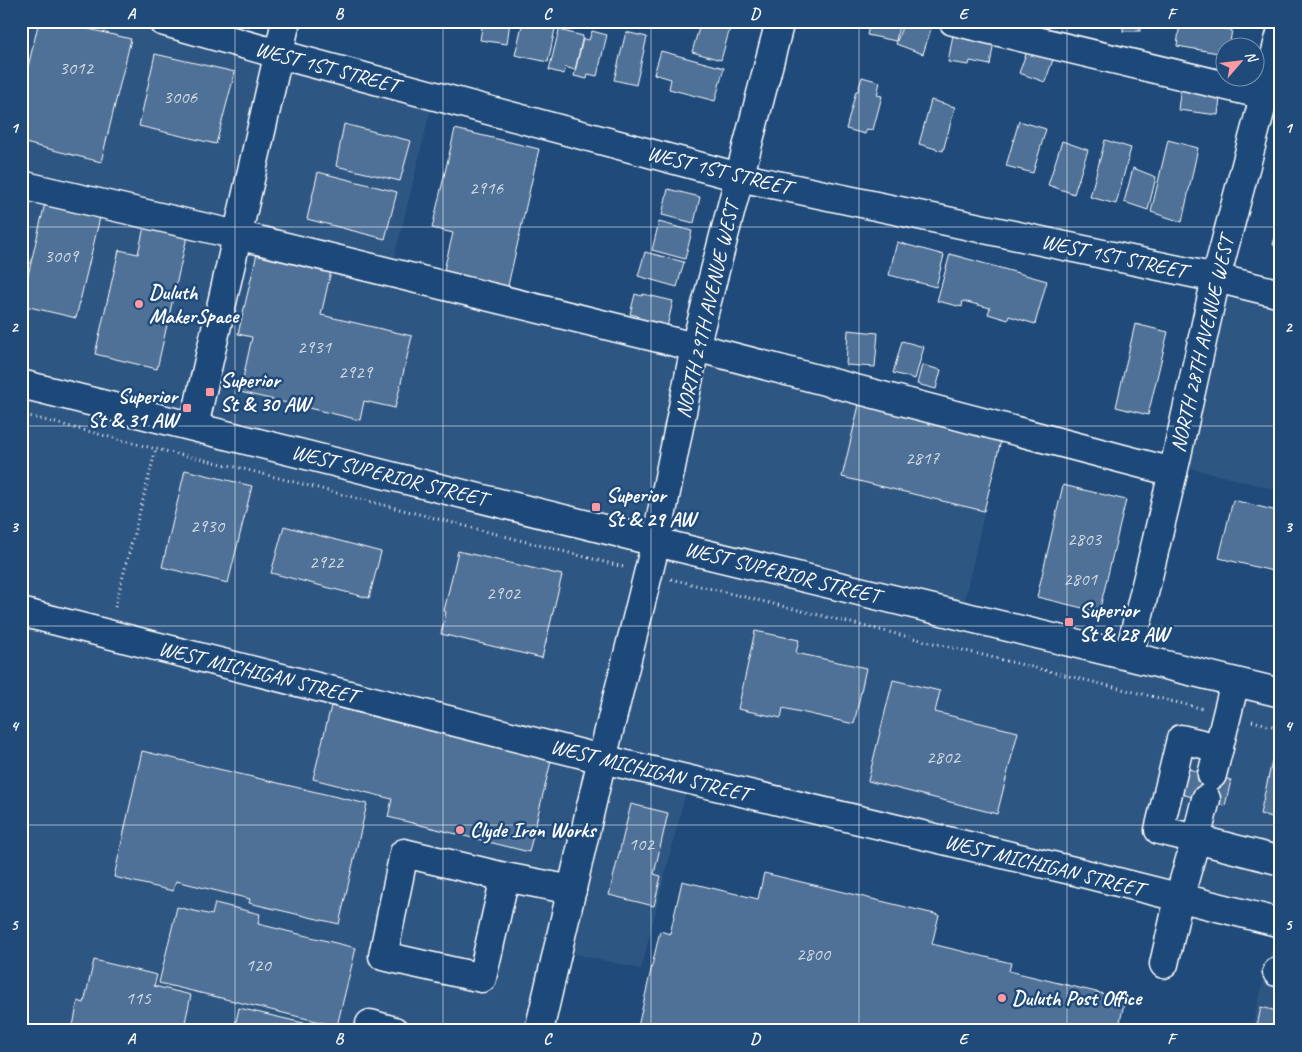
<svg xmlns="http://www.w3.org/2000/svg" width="1302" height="1052" font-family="Caveat,sans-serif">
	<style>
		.built { fill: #2e5683 }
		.building { fill: #507197; stroke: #fff }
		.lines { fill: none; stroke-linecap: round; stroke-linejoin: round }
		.minor-casing { stroke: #fff; stroke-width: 31 }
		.path { stroke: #fff; stroke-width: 3; stroke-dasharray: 1 4; stroke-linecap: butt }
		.minor { stroke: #1f4a7a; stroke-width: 28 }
		.grid { fill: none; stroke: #fff; stroke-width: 1; stroke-opacity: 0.55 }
		.poi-dot { fill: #ff9aa2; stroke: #1f4a7a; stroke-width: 2 }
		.labels { text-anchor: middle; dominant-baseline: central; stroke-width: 5; stroke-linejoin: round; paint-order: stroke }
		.number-label { font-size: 19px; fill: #d3dce5 }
		.street-label { font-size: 21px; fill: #fff; stroke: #1f4a7a }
		.poi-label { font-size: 21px; font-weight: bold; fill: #fff; stroke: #1f4a7a; text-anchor: start }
		.neatline { fill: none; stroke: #fff; stroke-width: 2 }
		.grid-label { font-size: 16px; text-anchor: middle; font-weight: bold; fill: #fff }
	</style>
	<rect width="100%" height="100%" fill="#1f4a7a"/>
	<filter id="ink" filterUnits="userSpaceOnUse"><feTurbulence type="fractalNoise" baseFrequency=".02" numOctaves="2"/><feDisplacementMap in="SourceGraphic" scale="10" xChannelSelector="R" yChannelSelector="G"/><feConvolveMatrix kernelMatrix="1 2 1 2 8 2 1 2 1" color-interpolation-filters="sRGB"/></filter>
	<g filter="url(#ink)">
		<g class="built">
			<polygon points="21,21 162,21 434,96 391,272 1004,427 961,615 1281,693 1281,1031 1251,1031 1278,923 689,780 641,969 558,950 539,1031 21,1031"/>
			<polygon points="1216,278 1281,294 1281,491 1175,464"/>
		</g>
		<g class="building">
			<polygon points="39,21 55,21 131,39 101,162 21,142 21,96"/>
			<polygon points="483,21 510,21 507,44 480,40"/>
			<polygon points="523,21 555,29 548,62 515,55"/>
			<polygon points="701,21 732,21 721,60 692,52"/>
			<polygon points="870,21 900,21 896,41 867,35"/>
			<polygon points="904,21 928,21 933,23 923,54 896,44"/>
			<rect x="1123" y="21" width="17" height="10"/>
			<polygon points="1180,22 1232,30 1229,48 1224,48 1224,54 1177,46"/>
			<polygon points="954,29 994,41 990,65 970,61 969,65 948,62"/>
			<polygon points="559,30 583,36 575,70 565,67 564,74 549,70"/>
			<polygon points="592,31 607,35 597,76 588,74 587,79 574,76 583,39 589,40"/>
			<polygon points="626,32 647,37 636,85 614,80"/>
			<polygon points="1028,48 1054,57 1045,82 1019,73"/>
			<polygon points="661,51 724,68 715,101 669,89 671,79 654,74"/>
			<polygon points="155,54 235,72 216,144 139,126"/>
			<polygon points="862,77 880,82 877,95 882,96 873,130 867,129 865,134 846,129 856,91 858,91"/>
			<polygon points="1181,85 1221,89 1218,115 1178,110"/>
			<polygon points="931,100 955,107 943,151 919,144"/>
			<polygon points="1019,121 1046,129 1033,173 1006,166"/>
			<polygon points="344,124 411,141 400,181 336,166"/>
			<polygon points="455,129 539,149 507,290 443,274 453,233 432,228"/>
			<polygon points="1105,140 1131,148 1116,204 1090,197"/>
			<polygon points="1168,140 1198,148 1182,222 1151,212"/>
			<polygon points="1062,141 1088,150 1074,194 1048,185"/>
			<polygon points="1133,168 1156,177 1148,210 1124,202"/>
			<polygon points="318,172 397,192 385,239 307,219"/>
			<polygon points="668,189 700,197 694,223 662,215"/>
			<polygon points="46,199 101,213 76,318 21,305"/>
			<polygon points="146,218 189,228 157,369 95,354 119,250 138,254"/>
			<polygon points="659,222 692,231 685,259 652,250"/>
			<polygon points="1279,222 1281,222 1281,247 1273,245"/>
			<polygon points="897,242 944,255 936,287 889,275"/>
			<polygon points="259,245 333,262 321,315 412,336 395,408 364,401 360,420 240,392 252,337 238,334"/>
			<polygon points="645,252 684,262 677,287 638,276"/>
			<polygon points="950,254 1047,281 1035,324 1009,316 1008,320 988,314 990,308 963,301 962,307 937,301"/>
			<polygon points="635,294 642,296 643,294 673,301 667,327 637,320 638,316 630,314"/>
			<polygon points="1135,324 1168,332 1148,415 1116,407"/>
			<polygon points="848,330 878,333 875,367 846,365"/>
			<polygon points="902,341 924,347 915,379 893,373"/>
			<polygon points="922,365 941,370 936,389 917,384"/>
			<polygon points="859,405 1001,440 984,511 842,477"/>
			<polygon points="185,470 252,486 228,583 162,567"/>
			<polygon points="1063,485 1126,500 1099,612 1037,597"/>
			<polygon points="1233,500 1281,512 1281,573 1219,558"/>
			<polygon points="284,526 381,552 369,598 271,573"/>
			<polygon points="458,551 562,575 542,658 441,634 446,612 444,611"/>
			<polygon points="755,631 799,640 796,653 866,668 854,724 783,708 781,718 738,709"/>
			<polygon points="893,680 940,691 935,712 1018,732 997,814 868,781"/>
			<polygon points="331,706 551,761 529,852 388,817 392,799 313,779"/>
			<polygon points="1275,748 1281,750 1281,819 1260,814"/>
			<polygon points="142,751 367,804 339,924 249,903 250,899 176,881 173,891 114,877"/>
			<polygon points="1181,767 1231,780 1225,806 1174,792"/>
			<polygon points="631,804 668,813 654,874 661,876 654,906 609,895"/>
			<polygon points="764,873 939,915 932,944 1011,963 1009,971 1125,999 1118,1031 637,1031 660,931 670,934 682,881 758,899"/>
			<polygon points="215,903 260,914 258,924 356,948 337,1026 159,983 177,907 212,915"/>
			<polygon points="94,960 157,975 154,986 191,995 184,1027 200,1031 72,1031 78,1001 84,1003"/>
			<polygon points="1261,1007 1281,1012 1281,1031 1256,1031"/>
			<polygon points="239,1008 329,1029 329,1031 234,1031"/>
		</g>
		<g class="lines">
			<defs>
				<g id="minor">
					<polyline points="162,21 278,54 739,177 1216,278 1281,294"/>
					<polyline points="953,21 1281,99"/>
					<polyline points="21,185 237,235 695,347 1173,472"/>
					<polyline points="21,384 656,542 1281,693"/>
					<polyline points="194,426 286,21"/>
					<polyline points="21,612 602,759 1074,871 1281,923"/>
					<polyline points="1129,656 1175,464 1216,278 1281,33"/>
					<polyline points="1212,775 1235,682"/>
					<polyline points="1206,799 1196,839 1159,830 1181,739 1219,748"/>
					<polyline points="505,877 482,978 383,956 404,853 505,877 572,890"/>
					<polyline points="1164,964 1179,898 1196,839 1281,861"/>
					<polyline points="1277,972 1281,973"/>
					<polyline points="370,1024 394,1031"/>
					<polyline points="539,1031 602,759 656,542 695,347 780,21"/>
				</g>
			</defs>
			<use href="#minor" class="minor-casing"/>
			<g class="path">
				<polyline points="21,414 156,449 236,467 624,567"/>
				<polyline points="671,579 1204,709"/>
				<polyline points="115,607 156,449"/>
				<polyline points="1252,721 1281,728"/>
			</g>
			<use href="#minor" class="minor"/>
		</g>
	</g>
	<path class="grid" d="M 235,21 L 235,1031M 443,21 L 443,1031M 651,21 L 651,1031M 859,21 L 859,1031M 1067,21 L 1067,1031M 21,227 L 1281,227M 21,426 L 1281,426M 21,626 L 1281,626M 21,825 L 1281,825"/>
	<g class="poi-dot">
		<circle cx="139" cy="304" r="5"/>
		<rect x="205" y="387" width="10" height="10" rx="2.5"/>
		<rect x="182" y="403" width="10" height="10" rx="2.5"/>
		<rect x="591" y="502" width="10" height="10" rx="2.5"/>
		<rect x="1064" y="617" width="10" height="10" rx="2.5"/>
		<circle cx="460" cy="830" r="5"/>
		<circle cx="1002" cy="998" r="5"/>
	</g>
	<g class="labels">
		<g class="number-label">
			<text x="76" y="68">3012</text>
			<text x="180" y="97">3006</text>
			<text x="486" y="188">2916</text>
			<text x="61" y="256">3009</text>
			<text x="314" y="347">2931</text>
			<text x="355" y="372">2929</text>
			<text x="922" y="458">2817</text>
			<text x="207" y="526">2930</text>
			<text x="1084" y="539">2803</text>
			<text x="326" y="562">2922</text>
			<text x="1080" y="579">2801</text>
			<text x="503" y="593">2902</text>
			<text x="943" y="757">2802</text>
			<text x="641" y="844">102</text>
			<text x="813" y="954">2800</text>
			<text x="258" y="965">120</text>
			<text x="138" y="998">115</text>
		</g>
		<g class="street-label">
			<text transform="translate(327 67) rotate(15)">WEST 1ST STREET</text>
			<text transform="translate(719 170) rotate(14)">WEST 1ST STREET</text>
			<text transform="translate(1114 256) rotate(12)">WEST 1ST STREET</text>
			<text transform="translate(707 310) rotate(-77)">NORTH 29TH AVENUE WEST</text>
			<text transform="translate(1202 344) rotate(-77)">NORTH 28TH AVENUE WEST</text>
			<text transform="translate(389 475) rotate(14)">WEST SUPERIOR STREET</text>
			<text transform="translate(782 572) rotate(14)">WEST SUPERIOR STREET</text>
			<text transform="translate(258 672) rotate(14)">WEST MICHIGAN STREET</text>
			<text transform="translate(650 770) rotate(14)">WEST MICHIGAN STREET</text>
			<text transform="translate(1044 865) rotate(14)">WEST MICHIGAN STREET</text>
		</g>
		<g class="poi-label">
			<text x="149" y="292">Duluth<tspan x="149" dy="24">MakerSpace</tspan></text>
			<text x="220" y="380">Superior<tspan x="220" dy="24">St &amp; 30 AW</tspan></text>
			<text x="177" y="396" text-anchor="end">Superior<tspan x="177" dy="24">St &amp; 31 AW</tspan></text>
			<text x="606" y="495">Superior<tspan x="606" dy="24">St &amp; 29 AW</tspan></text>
			<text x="1079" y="610">Superior<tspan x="1079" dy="24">St &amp; 28 AW</tspan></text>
			<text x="470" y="830">Clyde Iron Works</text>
			<text x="1012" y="998">Duluth Post Office</text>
		</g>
	</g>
	<rect width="1302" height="1052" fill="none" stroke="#1f4a7a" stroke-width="55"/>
	<g transform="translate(1240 62) rotate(62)"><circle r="24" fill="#1f4a7a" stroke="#7992af"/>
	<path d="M0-4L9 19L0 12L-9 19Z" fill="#ff9aa2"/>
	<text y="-8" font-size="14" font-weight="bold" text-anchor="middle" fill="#ffffff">N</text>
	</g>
	<rect x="28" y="28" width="1246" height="996" class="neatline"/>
	<g class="grid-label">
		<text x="131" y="19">A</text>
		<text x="339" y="19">B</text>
		<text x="547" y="19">C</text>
		<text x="755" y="19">D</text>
		<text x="963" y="19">E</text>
		<text x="1171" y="19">F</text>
		<text x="14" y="133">1</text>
		<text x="1288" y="133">1</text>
		<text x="14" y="332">2</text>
		<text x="1288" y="332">2</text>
		<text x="14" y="532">3</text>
		<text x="1288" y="532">3</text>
		<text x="14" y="731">4</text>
		<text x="1288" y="731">4</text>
		<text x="14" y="930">5</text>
		<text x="1288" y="930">5</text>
		<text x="131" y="1044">A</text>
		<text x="339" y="1044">B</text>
		<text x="547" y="1044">C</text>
		<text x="755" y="1044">D</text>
		<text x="963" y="1044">E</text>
		<text x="1171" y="1044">F</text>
	</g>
</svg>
